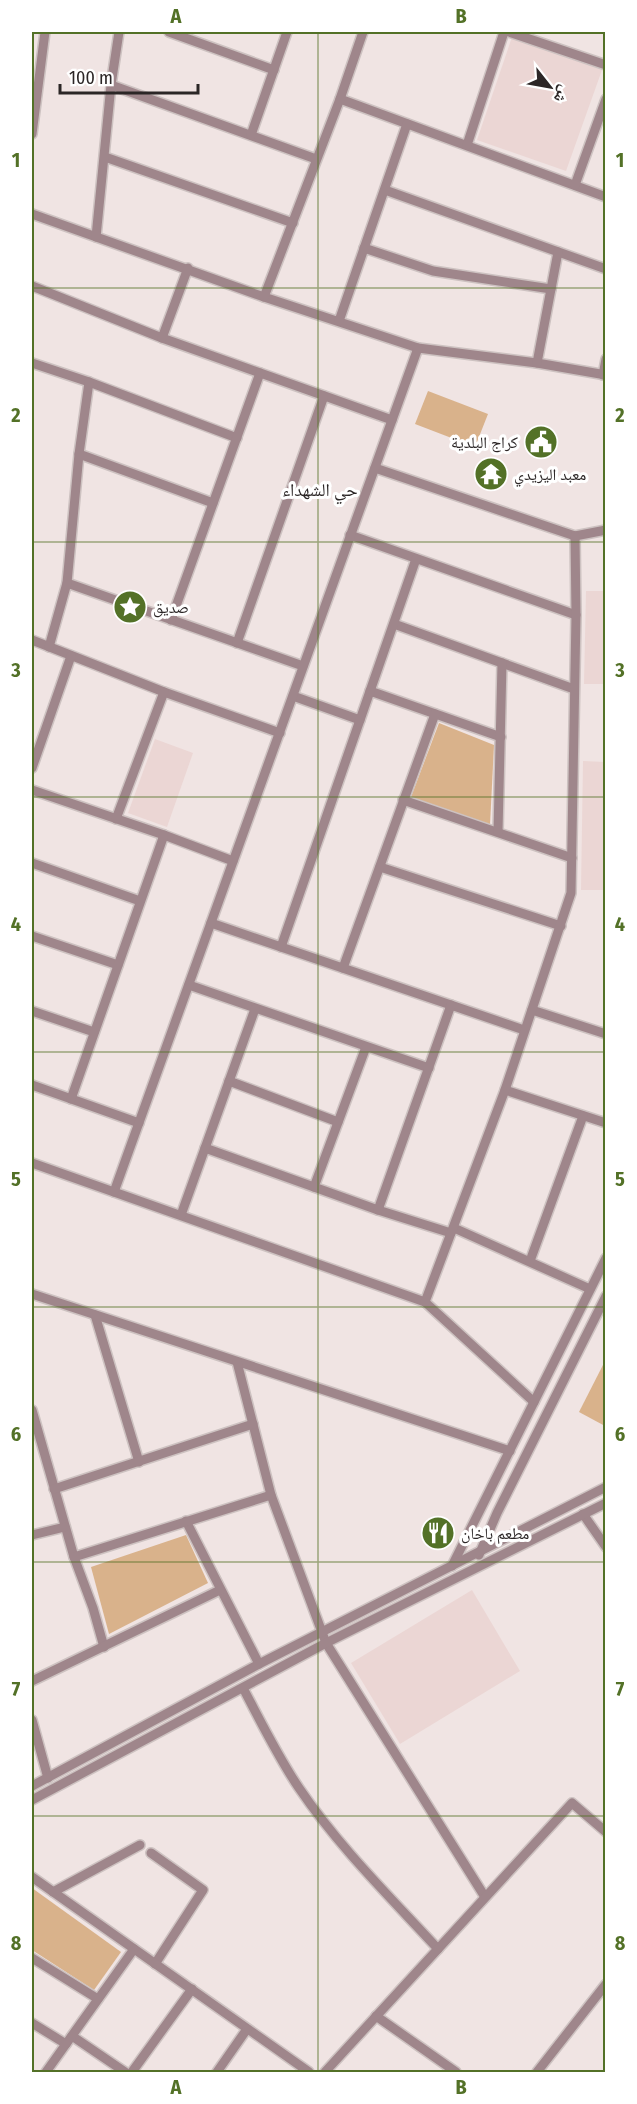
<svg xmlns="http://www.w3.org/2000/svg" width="637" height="2104" font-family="'Fira Sans Condensed','Noto Naskh Arabic',sans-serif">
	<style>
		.built { fill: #ebd6d4 }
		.green { fill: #d9b28b }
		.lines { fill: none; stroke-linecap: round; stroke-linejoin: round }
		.minor-casing { stroke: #cdc2c1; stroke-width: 12 }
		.minor { stroke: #9f868b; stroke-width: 9 }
		.grid { fill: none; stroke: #537127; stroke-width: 1.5; stroke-opacity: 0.55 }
		.labels { text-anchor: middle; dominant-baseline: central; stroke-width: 6; stroke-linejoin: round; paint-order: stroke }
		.poi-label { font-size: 16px; fill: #2b2626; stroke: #fff; text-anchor: start }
		.neighbourhood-label { font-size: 18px; fill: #2b2626; stroke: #fff }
		.neatline { fill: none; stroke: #537127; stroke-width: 2 }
		.grid-label { font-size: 20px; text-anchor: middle; font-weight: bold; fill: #537127 }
	</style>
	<rect width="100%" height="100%" fill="#f0e4e3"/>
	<g class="built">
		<polygon points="512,37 602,70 566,171 477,140"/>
		<polygon points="586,591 605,591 605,684 584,684"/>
		<polygon points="155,739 193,753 167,827 128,813"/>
		<polygon points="583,761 605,762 605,890 581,890"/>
		<polygon points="472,1590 520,1671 400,1744 351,1663"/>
	</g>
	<g class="green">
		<polygon points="428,391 488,414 475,447 415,424"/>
		<polygon points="439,723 494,745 490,825 411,797"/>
		<polygon points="605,1361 606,1426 605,1426 579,1412"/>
		<polygon points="186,1535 208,1583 109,1634 91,1567"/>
		<polygon points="32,1888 121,1952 94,1990 32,1950"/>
	</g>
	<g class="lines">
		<defs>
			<g id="minor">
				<polyline points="169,32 274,70"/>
				<polyline points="509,32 606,65"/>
				<polyline points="111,85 316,159"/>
				<polyline points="340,99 606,197"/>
				<polyline points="32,134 45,32"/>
				<polyline points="251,135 287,32"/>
				<polyline points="467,145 504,32"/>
				<polyline points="105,157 293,223"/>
				<polyline points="575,185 606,99"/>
				<polyline points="385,190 606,269"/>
				<polyline points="32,214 264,297 418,348 537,363 606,375"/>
				<polyline points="96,237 111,85 119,32"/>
				<polyline points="364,248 433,271 551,289"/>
				<polyline points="32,286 162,338 392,420"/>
				<polyline points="264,297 340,99 363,32"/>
				<polyline points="339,321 407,124"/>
				<polyline points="162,338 188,268"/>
				<polyline points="32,363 89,382 237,438"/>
				<polyline points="537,363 558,252"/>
				<polyline points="603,375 606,359"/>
				<polyline points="79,454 213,503"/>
				<polyline points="375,468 575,536 606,530"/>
				<polyline points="350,535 576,615"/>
				<polyline points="67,583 303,666"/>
				<polyline points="171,620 260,373"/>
				<polyline points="394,624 574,689"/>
				<polyline points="32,640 164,692 280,733"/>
				<polyline points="237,643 324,396"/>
				<polyline points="49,647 67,583 79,454 89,382"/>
				<polyline points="370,691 501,737"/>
				<polyline points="293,696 360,720"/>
				<polyline points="32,768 71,656"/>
				<polyline points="32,790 164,835 233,861"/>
				<polyline points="403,800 572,858"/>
				<polyline points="116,819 164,692"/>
				<polyline points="498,832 502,663"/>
				<polyline points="32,863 140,901"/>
				<polyline points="380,867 561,926"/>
				<polyline points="211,923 524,1030"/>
				<polyline points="32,936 118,965"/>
				<polyline points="281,947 416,559"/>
				<polyline points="343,968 435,714"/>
				<polyline points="189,985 429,1068"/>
				<polyline points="532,1010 606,1034"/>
				<polyline points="32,1011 94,1032"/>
				<polyline points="229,1081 338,1122"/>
				<polyline points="32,1085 139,1123"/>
				<polyline points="505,1090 606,1123"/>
				<polyline points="71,1099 164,835"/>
				<polyline points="205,1148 378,1210 451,1233"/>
				<polyline points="32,1163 425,1302 534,1402"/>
				<polyline points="314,1187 366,1047"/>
				<polyline points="114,1192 418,348"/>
				<polyline points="378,1210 451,1005"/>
				<polyline points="181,1215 255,1009"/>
				<polyline points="454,1228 590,1289"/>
				<polyline points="530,1261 583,1116"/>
				<polyline points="32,1294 510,1451"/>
				<polyline points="425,1302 505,1090 571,893 576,615 575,536"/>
				<polyline points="95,1315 139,1462"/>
				<polyline points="237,1362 271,1495 326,1643 485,1897"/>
				<polyline points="32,1410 74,1557 93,1608 104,1647"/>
				<polyline points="54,1489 253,1424"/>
				<polyline points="583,1514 606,1547"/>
				<polyline points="186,1521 259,1664"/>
				<polyline points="32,1535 65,1527"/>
				<polyline points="479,1555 497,1513 606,1296"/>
				<polyline points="74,1557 271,1495"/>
				<polyline points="452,1566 606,1258"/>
				<polyline points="32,1681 220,1590"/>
				<path d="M 243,1688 C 261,1722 278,1757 299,1788 C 339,1847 390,1897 438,1949"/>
				<polyline points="32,1720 48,1778"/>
				<polyline points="32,1786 259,1664 606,1487"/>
				<polyline points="32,1800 326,1643 606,1503"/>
				<polyline points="151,1853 203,1890 155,1964"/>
				<polyline points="32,1877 309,2072"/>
				<polyline points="53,1892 140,1845"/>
				<polyline points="32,1958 98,1999"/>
				<polyline points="376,2016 456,2072"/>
				<polyline points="32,2023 66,2044"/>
				<polyline points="72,2036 125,2072"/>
				<polyline points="46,2072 134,1949"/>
				<polyline points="132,2072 192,1989"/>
				<polyline points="217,2072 247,2029"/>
				<polyline points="325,2072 572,1803 606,1832"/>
				<polyline points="537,2072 606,1984"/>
			</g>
		</defs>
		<use href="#minor" class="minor-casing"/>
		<use href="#minor" class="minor"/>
	</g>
	<path class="grid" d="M 318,32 L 318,2072M 32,288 L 606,288M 32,542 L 606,542M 32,797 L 606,797M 32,1052 L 606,1052M 32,1307 L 606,1307M 32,1562 L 606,1562M 32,1816 L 606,1816"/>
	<defs>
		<symbol id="civic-disc" viewBox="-11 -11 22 22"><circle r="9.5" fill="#537127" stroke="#fff"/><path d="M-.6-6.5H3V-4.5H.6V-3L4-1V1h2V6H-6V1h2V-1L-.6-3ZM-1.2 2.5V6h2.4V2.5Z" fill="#fff"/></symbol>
		<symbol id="temple-disc" viewBox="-11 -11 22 22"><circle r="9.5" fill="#537127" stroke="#fff"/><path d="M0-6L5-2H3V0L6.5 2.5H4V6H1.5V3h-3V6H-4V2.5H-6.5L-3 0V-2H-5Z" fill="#fff"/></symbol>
		<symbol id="sight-disc" viewBox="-11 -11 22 22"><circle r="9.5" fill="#537127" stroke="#fff"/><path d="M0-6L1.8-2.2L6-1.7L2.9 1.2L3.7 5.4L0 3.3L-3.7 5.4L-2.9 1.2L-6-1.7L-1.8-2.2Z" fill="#fff"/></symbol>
		<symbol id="restaurant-disc" viewBox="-11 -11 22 22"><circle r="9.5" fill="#537127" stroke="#fff"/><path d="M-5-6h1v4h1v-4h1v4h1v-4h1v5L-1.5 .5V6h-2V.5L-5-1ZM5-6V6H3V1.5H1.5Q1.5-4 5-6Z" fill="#fff"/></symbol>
	</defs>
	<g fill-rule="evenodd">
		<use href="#civic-disc" x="522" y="423" width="38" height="38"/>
		<use href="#temple-disc" x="472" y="455" width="38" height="38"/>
		<use href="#sight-disc" x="111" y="588" width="38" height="38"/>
		<use href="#restaurant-disc" x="419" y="1514" width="38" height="38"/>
	</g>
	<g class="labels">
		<g class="poi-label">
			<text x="518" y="442" text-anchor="end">كراج البلدية</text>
			<text x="514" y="474">معبد اليزيدي</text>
			<text x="153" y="607">صديق</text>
			<text x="461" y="1533">مطعم باخان</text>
		</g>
		<g class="neighbourhood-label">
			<text x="320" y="490">حي الشهداء</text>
		</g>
	</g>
	<rect width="637" height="2104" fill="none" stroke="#ffffff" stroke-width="66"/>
	<g transform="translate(550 87) rotate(121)" stroke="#ffffff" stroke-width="4.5" paint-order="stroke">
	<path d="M0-4.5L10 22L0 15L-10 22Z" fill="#2b2626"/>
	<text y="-9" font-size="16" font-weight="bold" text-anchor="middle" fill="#2b2626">ش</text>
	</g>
	<path d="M60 84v9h138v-9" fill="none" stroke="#2b2626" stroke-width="3"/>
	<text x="69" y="84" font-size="18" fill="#2b2626" stroke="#ffffff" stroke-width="4.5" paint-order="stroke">100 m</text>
	<rect x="33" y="33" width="571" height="2038" class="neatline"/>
	<g class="grid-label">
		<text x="176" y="23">A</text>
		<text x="461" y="23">B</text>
		<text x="16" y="167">1</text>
		<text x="620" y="167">1</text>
		<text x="16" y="422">2</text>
		<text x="620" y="422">2</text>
		<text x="16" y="677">3</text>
		<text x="620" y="677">3</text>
		<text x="16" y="931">4</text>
		<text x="620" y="931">4</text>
		<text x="16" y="1186">5</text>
		<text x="620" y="1186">5</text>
		<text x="16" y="1441">6</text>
		<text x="620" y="1441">6</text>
		<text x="16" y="1696">7</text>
		<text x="620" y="1696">7</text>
		<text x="16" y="1950">8</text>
		<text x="620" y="1950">8</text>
		<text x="176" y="2094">A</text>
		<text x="461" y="2094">B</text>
	</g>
</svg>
